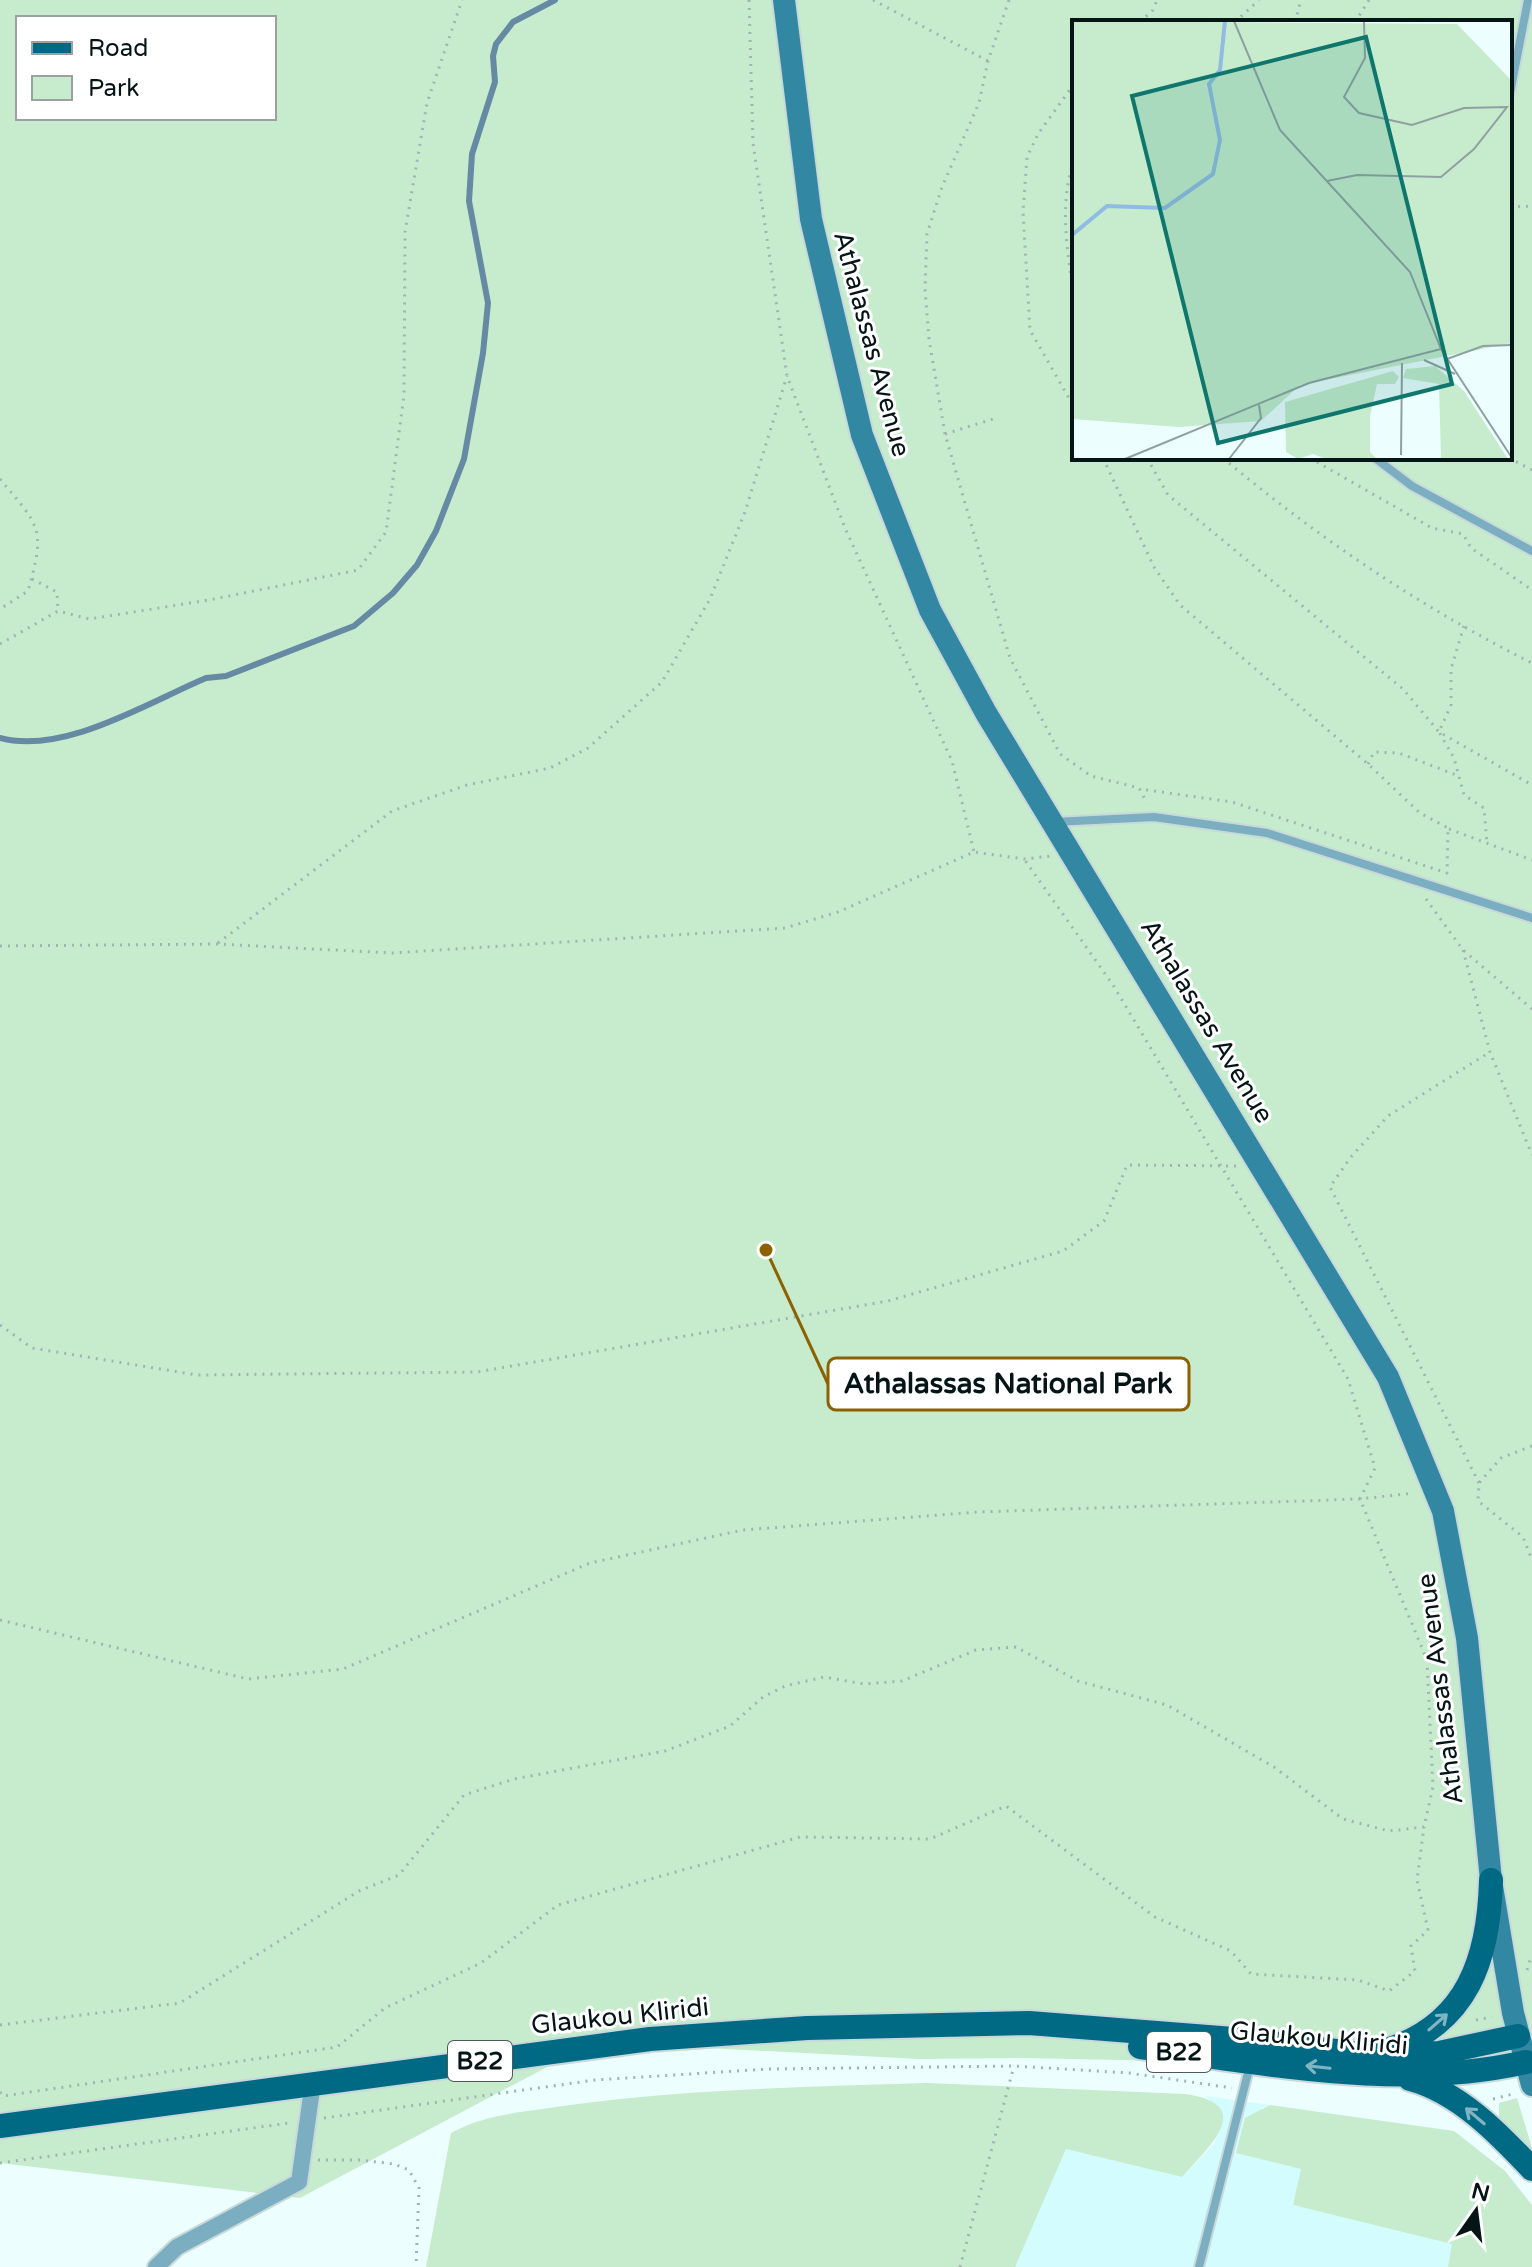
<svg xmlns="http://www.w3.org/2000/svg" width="1532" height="2267" font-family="'Varela Round',sans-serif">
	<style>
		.built { fill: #d2fcfe }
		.green { fill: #c6eccd; fill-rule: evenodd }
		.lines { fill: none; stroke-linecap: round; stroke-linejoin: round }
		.stream { stroke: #6689a4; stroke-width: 6 }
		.lane-casing { stroke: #c8d9da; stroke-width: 12 }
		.street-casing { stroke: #c8d9da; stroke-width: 20 }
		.secondary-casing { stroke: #c8d9da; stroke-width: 26 }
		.primary-casing { stroke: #c8d9da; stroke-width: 28 }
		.path { stroke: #a2b3b4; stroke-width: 3; stroke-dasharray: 2 6; stroke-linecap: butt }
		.lane { stroke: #7baec0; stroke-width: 8 }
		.street { stroke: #7baec0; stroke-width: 16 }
		.secondary { stroke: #3288a3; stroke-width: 22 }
		.primary { stroke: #006a84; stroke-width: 24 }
		.oneway { stroke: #80b4c2 }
		.labels { text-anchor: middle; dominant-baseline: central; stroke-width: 6; stroke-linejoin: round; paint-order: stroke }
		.shield { fill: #fff; stroke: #505a5b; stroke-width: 2 }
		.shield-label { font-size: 24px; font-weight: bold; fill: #051415 }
		.street-label { font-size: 26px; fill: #051415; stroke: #fff }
		.inset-river { fill: none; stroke: #90bbe2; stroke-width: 4 }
		.inset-road { fill: none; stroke: #90a0a1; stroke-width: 2 }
		.view { fill: #0f766e; fill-opacity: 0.15; stroke: #0f766e; stroke-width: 4 }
		.inset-edge { fill: none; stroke: #051415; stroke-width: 4 }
		.leader { fill: none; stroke: #8b6102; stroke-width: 3 }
		.callout-dot { fill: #8b6102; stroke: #fff; stroke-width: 3 }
		.callout { fill: #fff; stroke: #8b6102; stroke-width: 3 }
		.callout-label { font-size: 28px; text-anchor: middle; font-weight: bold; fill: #051415 }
	</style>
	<rect width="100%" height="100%" fill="#edfeff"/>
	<polygon class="built" points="1205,2096 1270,2105 1261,2108 1302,2169 1293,2205 1453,2244 1448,2267 1015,2267 1066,2149 1182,2177 1215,2143 1221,2109"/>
	<g class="green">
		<path d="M 0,0 L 1532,0 L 1532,2069 L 1025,2058 L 919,2059 L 594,2042 L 300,2198 L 0,2163 ZM 18,18 L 274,18 L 274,118 L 18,118 ZM 1074,22 L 1510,22 L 1510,458 L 1074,458 Z"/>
		<path d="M 928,2083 L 1185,2094 C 1259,2104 1207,2148 1182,2177 L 1066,2149 L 1015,2267 L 426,2267 L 451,2133 C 485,2114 524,2112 563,2106 C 684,2089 806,2087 928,2083 Z"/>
		<polygon points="1517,2098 1532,2148 1529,2150 1495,2121 1499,2116 1499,2103"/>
		<polygon points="1270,2105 1454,2131 1505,2171 1532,2205 1532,2267 1448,2267 1452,2244 1293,2205 1301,2169 1236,2153 1245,2118"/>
	</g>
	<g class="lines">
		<path class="stream" d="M 0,738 C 64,755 147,703 206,678 L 226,676 L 354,626 L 393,593 L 417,565 L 436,531 L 464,459 L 483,353 L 488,303 L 469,201 L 472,154 L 495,82 L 493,56 L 496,44 L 513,22 L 555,0"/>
		<defs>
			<g id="lane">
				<polyline points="1510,93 1528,0"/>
				<polyline points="1375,458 1412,486 1532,551"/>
				<polyline points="1054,822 1154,817 1267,833 1532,918"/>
				<polyline points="1199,2267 1250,2065"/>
			</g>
			<polyline id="street" points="156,2267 177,2247 299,2182 313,2082"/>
			<polyline id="secondary" points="784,0 811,219 862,435 930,610 986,713 1388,1377 1443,1511 1467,1638 1491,1880 1513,2013 1532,2085"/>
			<g id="primary">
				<path d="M 1140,2047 C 1267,2063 1400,2091 1526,2062"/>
				<path d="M 1387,2050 C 1468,2024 1489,1958 1491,1880"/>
				<path d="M 1410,2079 C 1459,2092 1499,2134 1532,2169"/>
				<polyline points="0,2126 650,2039 807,2028 1029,2023 1246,2040 1369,2055 1439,2053 1518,2036"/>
			</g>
		</defs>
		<use href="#lane" class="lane-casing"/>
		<use href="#street" class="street-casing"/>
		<use href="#secondary" class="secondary-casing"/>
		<use href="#primary" class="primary-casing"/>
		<g class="path">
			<polyline points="749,0 753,143 787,376 845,528 952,761 974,852"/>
			<polyline points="873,0 988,61"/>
			<polyline points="1009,0 988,61 979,103 942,187 927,234 925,289 929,339 945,434 1010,658 1060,754 1091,776 1139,788 1147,803"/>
			<polyline points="1140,22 1153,10 1157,0"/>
			<polyline points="1235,22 1259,0"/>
			<polyline points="1295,22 1301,0"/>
			<polyline points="1355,22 1369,0"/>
			<polyline points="1074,84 1038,134 1027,157 1023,212 1030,330 1074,407"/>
			<path d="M 1074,160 C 1059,203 1067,251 1074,296"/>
			<polyline points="1510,207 1532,206"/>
			<polyline points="945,434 993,419"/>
			<polyline points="1103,458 1154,567 1180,605 1368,764 1420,813 1448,828 1447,873 1232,802 1140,789"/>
			<polyline points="1147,458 1168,495 1403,689 1439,732 1532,785"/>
			<path d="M 1223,458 C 1317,537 1422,608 1532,663"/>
			<polyline points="1310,458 1432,528 1463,534 1471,548 1532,590"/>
			<polyline points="1509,458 1532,470"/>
			<path d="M 0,479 C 40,527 46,528 28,591 L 0,609"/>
			<polyline points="32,579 57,592 58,611"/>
			<polyline points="1464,626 1451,669 1451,705 1439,732 1454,758 1464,795 1484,808 1487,843"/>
			<polyline points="0,644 58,611 89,619 209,600 358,570 386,532 404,395 405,232 427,103 462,0"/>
			<polyline points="1368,764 1374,752 1399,753 1456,775"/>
			<polyline points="1449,829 1532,860"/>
			<polyline points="1426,899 1463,950 1532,1009"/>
			<polyline points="218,943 392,811 467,785 550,768 588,748 662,682 710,599 745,512 787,376"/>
			<polyline points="0,946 217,944 392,953 785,928 838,912 974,852 1024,859 1051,856"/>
			<polyline points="1463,950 1490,1052 1532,1155"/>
			<polyline points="0,1325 32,1348 197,1375 477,1372 888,1301 1063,1251 1104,1221 1127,1165 1238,1166"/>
			<polyline points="1532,1446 1501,1458 1479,1483 1478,1501 1523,1537 1532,1560"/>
			<polyline points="1479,1483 1330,1187 1350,1158 1388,1116 1490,1052"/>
			<polyline points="0,1620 248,1679 343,1669 590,1563 743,1530 978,1512 1360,1499 1414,1493"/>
			<polyline points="1527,1970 1531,1957"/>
			<polyline points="1476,2020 1492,2017"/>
			<polyline points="0,2025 180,2003 359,1891 399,1875 464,1795 514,1779 665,1751 730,1726 763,1697 785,1686 824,1677 864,1684 902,1681 976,1650 1016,1647 1078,1681 1167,1705 1274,1767 1343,1819 1389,1831 1424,1827 1433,1787 1427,1660 1360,1499 1375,1468 1348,1379 1113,985 1024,859"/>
			<polyline points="0,2092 3,2096 337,2047 385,2008 481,1963 558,1905 800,1837 930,1839 1006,1806 1155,1917 1231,1951 1251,1974 1358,1980 1389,1991 1415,1971 1411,1946 1428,1930 1417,1880 1424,1827"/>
			<polyline points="1493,2099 1513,2094"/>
			<polyline points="324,2118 595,2080 768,2069 1014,2066 1129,2073 1232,2088"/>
			<polyline points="318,2160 360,2160 394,2164 409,2170 419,2188 416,2267"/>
			<polyline points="0,2163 289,2123"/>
			<polyline points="960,2267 1014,2066"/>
		</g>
		<use href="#lane" class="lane"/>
		<use href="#street" class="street"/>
		<use href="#secondary" class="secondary"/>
		<use href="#primary" class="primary"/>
	</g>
	<defs><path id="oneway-shaft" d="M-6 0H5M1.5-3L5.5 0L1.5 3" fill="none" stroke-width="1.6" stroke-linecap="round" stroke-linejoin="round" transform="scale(2)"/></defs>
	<g class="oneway">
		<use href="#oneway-shaft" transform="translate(1438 2022) rotate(-41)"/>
		<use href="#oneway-shaft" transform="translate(1318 2067) rotate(-174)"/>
		<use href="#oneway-shaft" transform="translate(1475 2116) rotate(-140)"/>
	</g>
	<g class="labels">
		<g class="shield">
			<rect x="1147" y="2032" width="64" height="40" rx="6"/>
			<rect x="448" y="2041" width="64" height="40" rx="6"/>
		</g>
		<g class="shield-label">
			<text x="1179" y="2052">B22</text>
			<text x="480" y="2061">B22</text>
		</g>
		<g class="street-label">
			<text transform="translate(872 344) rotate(75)">Athalassas Avenue</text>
			<text transform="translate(1207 1021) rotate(59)">Athalassas Avenue</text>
			<text transform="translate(1440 1689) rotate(-97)">Athalassas Avenue</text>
			<text transform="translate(620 2016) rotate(-6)">Glaukou Kliridi</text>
			<text transform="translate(1319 2038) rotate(5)">Glaukou Kliridi</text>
		</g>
	</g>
	<g transform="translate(1072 20)">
		<rect width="440" height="440" fill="#edfeff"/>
		<path d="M 0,1 L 385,4 L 440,61 L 440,323 L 228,365 L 189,401 L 107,407 L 0,399 ZM 363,346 L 392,371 L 436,439 L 369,439 L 367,364 L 331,358 L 334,349 ZM 321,351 L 327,357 L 323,364 L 305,364 L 298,396 L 298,432 L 305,439 L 254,439 L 241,434 L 226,439 L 214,432 L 213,382 Z" fill="#c6eccd"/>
		<path class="inset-river" d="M 0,215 L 35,186 L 93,188 L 141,154 L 148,120 L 137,64 L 148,50 L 153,1"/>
		<path class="inset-road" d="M 162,1 L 208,110 L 338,252 L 369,329 L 440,438M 255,161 L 285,155 L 369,157 L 402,129 L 435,87 L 392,88 L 340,105 L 287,93 L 272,77 L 293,38 L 292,1M 375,339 L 411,326 L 440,325M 352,340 L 383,354M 329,435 L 330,343M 53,439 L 237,363 L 369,329M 157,439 L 189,398 L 187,385"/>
		<path class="view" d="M 294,17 L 380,364 L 146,423 L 60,76 Z"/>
		<rect width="440" height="440" class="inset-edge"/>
	</g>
	<path class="leader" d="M766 1250L828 1384"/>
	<circle class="callout-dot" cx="766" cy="1250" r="8"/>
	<rect class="callout" x="828" y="1358" width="361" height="52" rx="8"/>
	<g class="callout-label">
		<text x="1008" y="1393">Athalassas National Park</text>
	</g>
	<rect x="16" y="16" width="260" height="104" fill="#ffffff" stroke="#9ba1a1" stroke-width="2"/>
	<rect x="32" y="42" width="40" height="12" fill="#006a84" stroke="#9ba1a1" stroke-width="2"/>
	<text x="88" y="56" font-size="24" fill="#051415">Road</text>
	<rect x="32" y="76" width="40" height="24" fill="#c6eccd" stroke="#9ba1a1" stroke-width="2"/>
	<text x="88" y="96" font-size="24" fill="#051415">Park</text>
	<g transform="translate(1476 2211) rotate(14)" stroke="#ffffff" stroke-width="6" paint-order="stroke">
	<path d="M0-6L14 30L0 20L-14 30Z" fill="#051415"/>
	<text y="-12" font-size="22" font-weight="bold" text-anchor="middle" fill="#051415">N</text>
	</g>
</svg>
